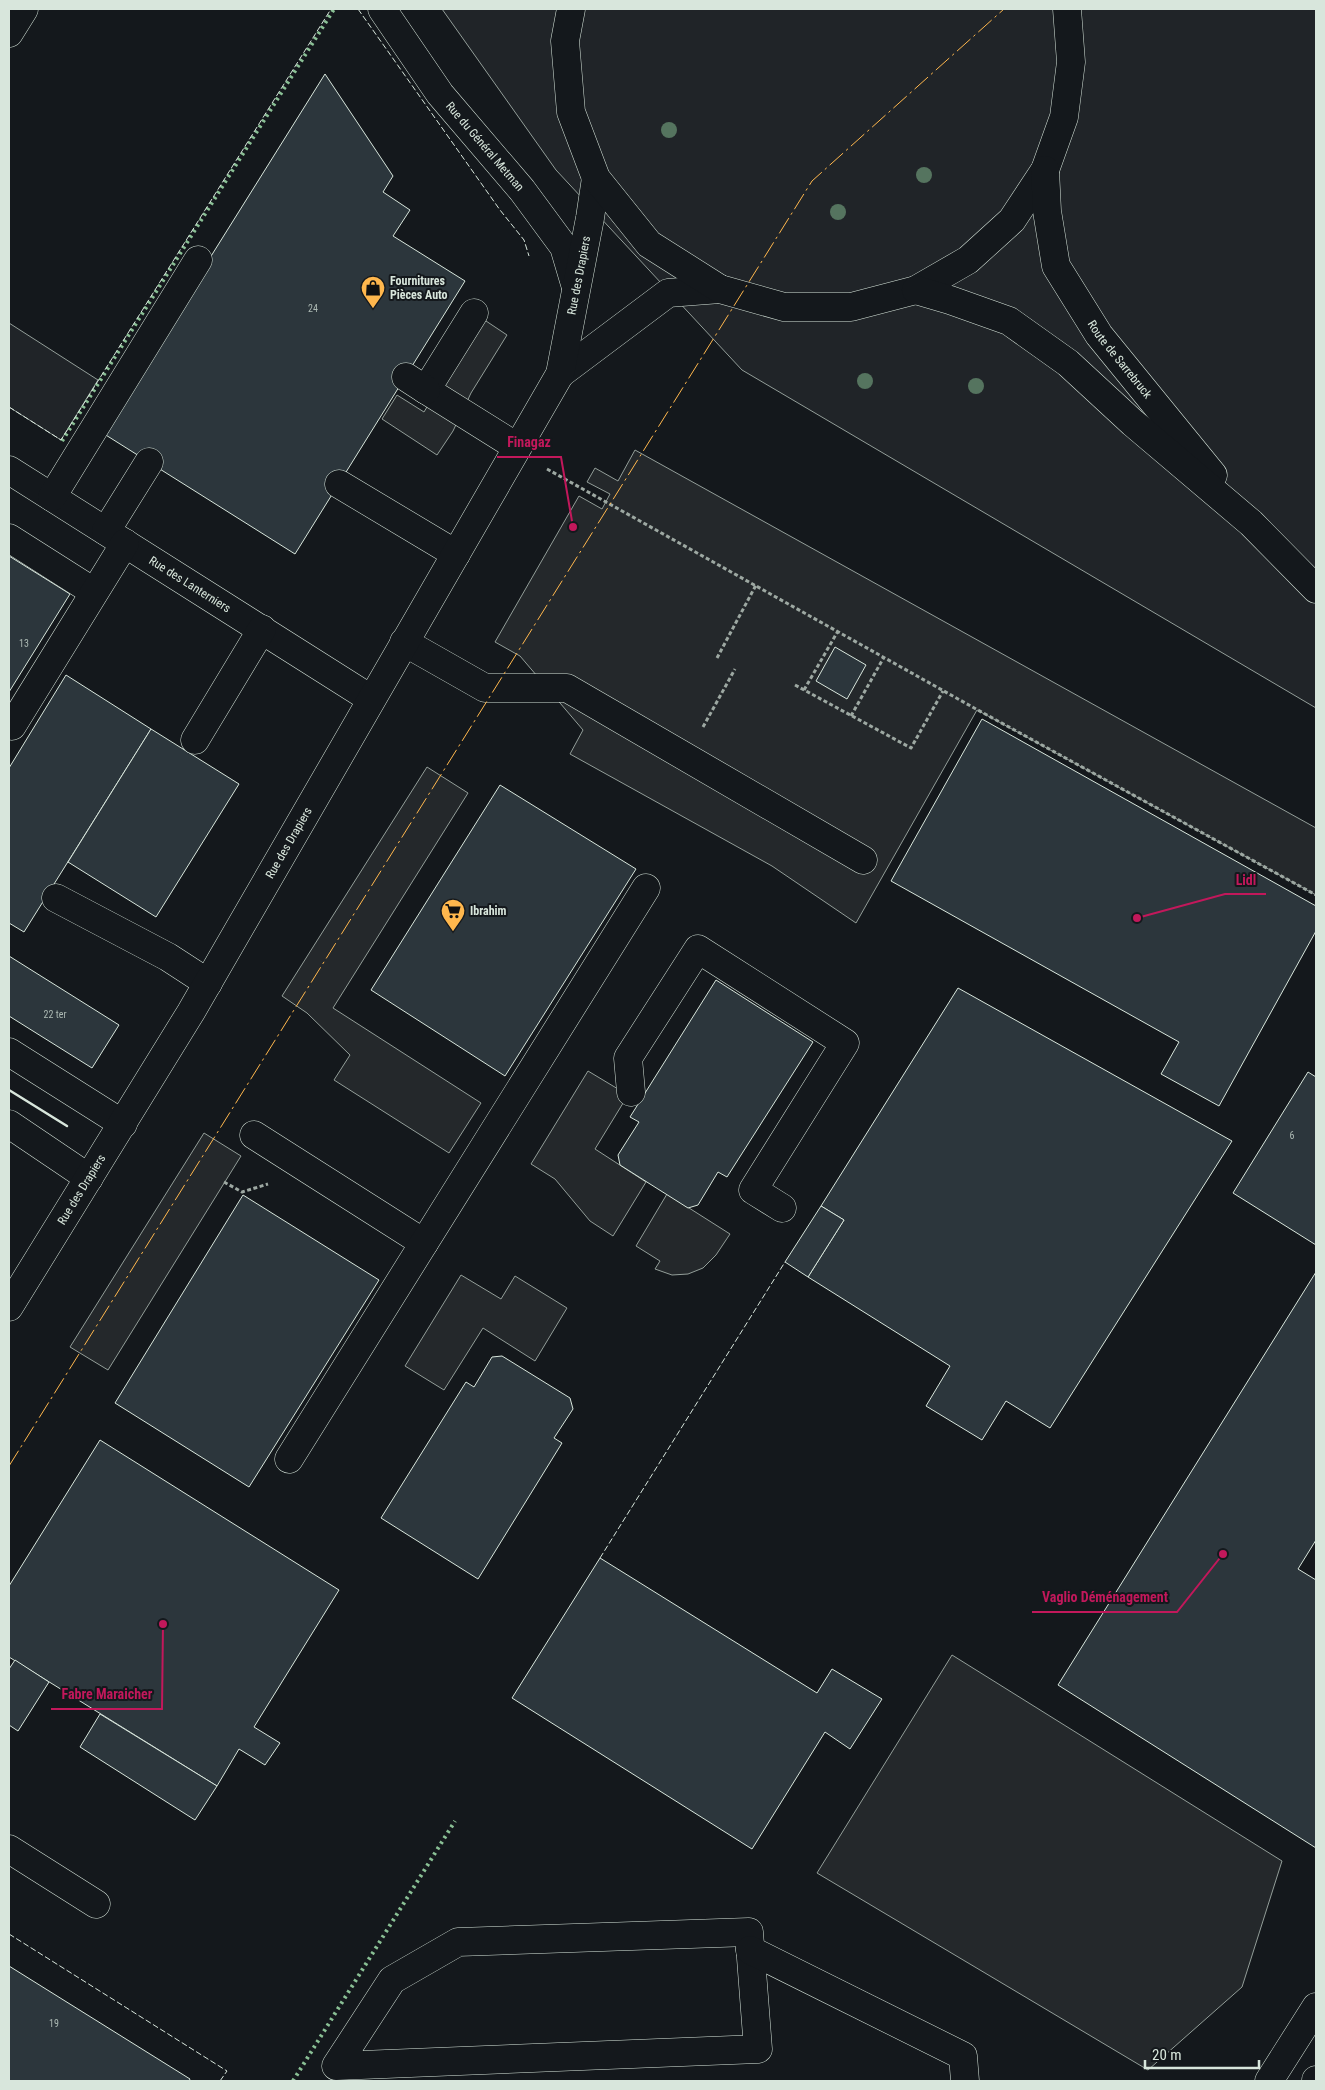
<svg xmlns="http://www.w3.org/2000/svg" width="1325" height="2090" font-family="'Roboto Condensed',sans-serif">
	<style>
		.green { fill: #202428; stroke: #939e99 }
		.parking { fill: #24282b; stroke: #939e99 }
		.building { fill: #2c363c; stroke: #d8e6dc }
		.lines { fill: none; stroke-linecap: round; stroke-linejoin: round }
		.minor-casing { stroke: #d8e6dc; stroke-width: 29 }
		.major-casing { stroke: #d8e6dc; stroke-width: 29 }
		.path { stroke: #9da8a2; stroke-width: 3; stroke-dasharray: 4 2.5; stroke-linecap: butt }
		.minor { stroke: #14181c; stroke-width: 28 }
		.major { stroke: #14181c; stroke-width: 28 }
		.hedge { stroke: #8ac095; stroke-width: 4; stroke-dasharray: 2.5 4; stroke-linecap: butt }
		.fence { stroke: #d8e6dc; stroke-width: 1; stroke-dasharray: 6 2.5; stroke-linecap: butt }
		.wall { stroke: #d8e6dc; stroke-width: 2.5 }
		.power { stroke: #ffb74d; stroke-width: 1; stroke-dasharray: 18 4 2.5 4; stroke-linecap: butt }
		.tree { fill: #55745f }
		.labels { text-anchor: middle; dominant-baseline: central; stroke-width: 4; stroke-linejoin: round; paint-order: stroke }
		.number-label { font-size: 10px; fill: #adbab4 }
		.street-label { font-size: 12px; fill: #d8e6dc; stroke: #14181c }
		.poi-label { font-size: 12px; font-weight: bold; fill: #d8e6dc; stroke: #14181c; text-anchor: start }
		.leader { fill: none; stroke: #c2185b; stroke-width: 2 }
		.callout-dot { fill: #c2185b; stroke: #14181c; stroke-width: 2 }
		.callout-label { font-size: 14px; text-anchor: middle; font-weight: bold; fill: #c2185b; stroke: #14181c; stroke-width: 4; stroke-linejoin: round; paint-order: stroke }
	</style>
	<rect width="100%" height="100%" fill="#14181c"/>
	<g class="green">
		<polygon points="442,9 1316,9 1316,708 742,370 556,170"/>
		<polygon points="9,323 98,380 61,440 9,407"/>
	</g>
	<g class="parking">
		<polygon points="480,317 507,335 471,393 453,431 437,455 382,419 397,395 424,412"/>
		<polygon points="635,450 1316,828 1316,895 977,710 856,923 772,866 570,754 583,730 520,656 495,642 579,496 602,509 610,494 587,482 595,468 618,481"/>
		<polygon points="427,767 468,793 333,1008 481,1103 449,1153 334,1080 350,1055 307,1013 282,996"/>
		<polygon points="588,1071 628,1095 595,1149 646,1182 613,1236 590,1221 555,1179 531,1164"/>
		<polygon points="204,1133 241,1156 108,1370 70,1347"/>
		<polygon points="667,1194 730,1234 716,1255 703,1268 688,1274 672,1275 655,1269 660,1261 636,1246"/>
		<polygon points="461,1275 501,1299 515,1276 567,1308 535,1361 483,1328 444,1390 405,1366"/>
		<polygon points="952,1655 1282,1861 1242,1987 1148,2070 817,1873"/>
	</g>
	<g class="building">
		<polygon points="325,74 393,176 383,192 410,210 393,236 465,281 295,554 101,432"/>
		<polygon points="9,556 70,594 9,692"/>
		<polygon points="835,647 866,665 847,699 816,681"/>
		<polygon points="66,675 151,729 24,932 9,923 9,768"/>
		<polygon points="982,719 1316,906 1316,931 1219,1106 1161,1074 1179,1042 891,881"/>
		<polygon points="151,729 239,784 156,917 68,862"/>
		<polygon points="500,785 636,869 505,1076 371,990"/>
		<polygon points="9,956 119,1025 92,1068 9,1016"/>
		<polygon points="716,980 813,1042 727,1177 718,1172 698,1205 688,1208 620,1165 618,1155 639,1122 630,1117"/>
		<polygon points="958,988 1232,1141 1050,1428 1006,1401 982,1440 926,1406 950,1366 808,1277 844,1220 821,1206"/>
		<polygon points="1308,1072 1316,1077 1316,1245 1233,1193"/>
		<polygon points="243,1195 379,1280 249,1487 115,1403"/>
		<polygon points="821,1206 844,1220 808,1277 785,1262"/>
		<polygon points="1316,1272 1316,1540 1298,1569 1316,1580 1316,1848 1058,1685"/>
		<polygon points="502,1356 570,1398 573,1409 554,1438 562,1443 478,1579 381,1518 466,1382 474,1387 492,1357"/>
		<polygon points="100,1440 339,1590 254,1727 280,1743 265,1765 239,1749 217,1786 9,1657 9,1586"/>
		<polygon points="600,1558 817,1693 832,1669 882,1699 850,1749 825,1732 752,1849 512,1698"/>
		<polygon points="15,1660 49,1682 18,1731 9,1725 9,1669"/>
		<polygon points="100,1714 217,1786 195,1820 80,1747"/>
		<polygon points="9,1966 190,2079 189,2081 9,2081"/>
	</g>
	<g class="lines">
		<defs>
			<g id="minor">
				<path id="s1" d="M 382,9 L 440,94 L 522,190 L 564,247 L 575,284"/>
				<polyline points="9,33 24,9"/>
				<polyline points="474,313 426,390 517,447"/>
				<polyline points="560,374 668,293 720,289"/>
				<polyline points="406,377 426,390"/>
				<path id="s2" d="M 9,470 L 371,699"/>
				<polyline points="339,484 456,554"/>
				<polyline points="52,497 198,260"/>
				<polyline points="106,531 149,462"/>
				<polyline points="9,538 94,592"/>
				<polyline points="404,642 485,688 567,688 863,860"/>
				<polyline points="12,726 125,543"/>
				<polyline points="195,740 262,629"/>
				<polyline points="56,898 168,957 208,983"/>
				<polyline points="9,1052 123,1124"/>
				<polyline points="631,1092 628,1058 698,949 845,1043 753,1190 782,1208"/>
				<polyline points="9,1124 89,1178"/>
				<polyline points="254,1135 424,1243"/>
				<path id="s3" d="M 9,1307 L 191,1012 L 560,374 L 590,218 L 596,178"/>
				<polyline points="289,1459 646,888"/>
				<polyline points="9,1849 96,1904"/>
				<polygon points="749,1932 758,2049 336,2066 392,1980 458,1942"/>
				<polyline points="750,1950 963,2056 965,2081"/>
				<polyline points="1269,2081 1316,2007"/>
				<polyline points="1316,2081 1316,2080"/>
			</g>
			<g id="major">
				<polyline points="571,9 565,41 571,112 596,178 649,244 720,289 784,307 851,307 916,290 968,260 1012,220 1045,170 1064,117 1071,62 1067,9"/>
				<path id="s4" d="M 1045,170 L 1047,211 L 1056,266 L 1099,335 L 1213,475"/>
				<polyline points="916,290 950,300 1009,321 1068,363 1133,423 1251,523 1316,589"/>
			</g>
		</defs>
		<use href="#minor" class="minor-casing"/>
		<use href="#major" class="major-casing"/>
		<g class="path">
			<polyline points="547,469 976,709 1316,895"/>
			<polyline points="717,658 756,585"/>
			<polyline points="795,685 911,748 943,691"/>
			<polyline points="804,690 838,631"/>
			<polyline points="851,716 884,657"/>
			<polyline points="703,727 735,669"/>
			<polyline points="224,1182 242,1192 268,1184"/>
		</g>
		<use href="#minor" class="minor"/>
		<use href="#major" class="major"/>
		<g class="hedge">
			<polyline points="62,441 334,9"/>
			<polyline points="293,2081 455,1821"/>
		</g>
		<g class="fence">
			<polyline points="358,9 500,210 524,240 529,256"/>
			<polyline points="9,407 61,440 331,9"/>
			<polyline points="600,1558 785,1262"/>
			<polyline points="9,1934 227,2071 220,2081"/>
		</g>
		<polyline class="wall" points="9,1090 67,1126"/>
		<polyline class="power" points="9,1466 812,181 1004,9"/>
	</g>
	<g class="tree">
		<circle cx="669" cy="130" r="8"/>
		<circle cx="924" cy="175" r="8"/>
		<circle cx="838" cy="212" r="8"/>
		<circle cx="865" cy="381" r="8"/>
		<circle cx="976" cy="386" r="8"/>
	</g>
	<defs>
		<symbol id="shop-pin" viewBox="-11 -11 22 30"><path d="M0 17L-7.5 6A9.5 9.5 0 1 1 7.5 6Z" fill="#ffb74d" stroke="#14181c"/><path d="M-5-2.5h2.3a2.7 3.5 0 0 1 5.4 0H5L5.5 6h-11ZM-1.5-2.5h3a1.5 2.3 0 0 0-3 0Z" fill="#111"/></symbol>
		<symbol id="supermarket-pin" viewBox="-11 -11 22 30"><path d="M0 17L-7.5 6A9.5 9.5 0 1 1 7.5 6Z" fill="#ffb74d" stroke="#14181c"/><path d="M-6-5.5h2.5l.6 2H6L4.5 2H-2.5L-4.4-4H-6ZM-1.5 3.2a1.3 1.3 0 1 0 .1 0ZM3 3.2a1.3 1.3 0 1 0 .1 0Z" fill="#111"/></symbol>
	</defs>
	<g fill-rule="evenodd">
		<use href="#shop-pin" x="359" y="274" width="28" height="38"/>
		<use href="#supermarket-pin" x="439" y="897" width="28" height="38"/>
	</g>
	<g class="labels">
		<g class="number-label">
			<text x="313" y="308">24</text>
			<text x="24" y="643">13</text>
			<text x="55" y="1014">22 ter</text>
			<text x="1292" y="1135">6</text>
			<text x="54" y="2023">19</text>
		</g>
		<g class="street-label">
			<text stroke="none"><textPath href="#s1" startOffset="172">Rue du Général Metman</textPath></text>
			<text stroke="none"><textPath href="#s3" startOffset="1184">Rue des Drapiers</textPath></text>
			<text stroke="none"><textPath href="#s4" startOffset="210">Route de Sarrebruck</textPath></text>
			<text stroke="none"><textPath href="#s2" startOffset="214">Rue des Lanterniers</textPath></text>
			<text stroke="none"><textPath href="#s3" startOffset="542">Rue des Drapiers</textPath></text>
			<text stroke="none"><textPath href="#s3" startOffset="138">Rue des Drapiers</textPath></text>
		</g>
		<g class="poi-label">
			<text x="390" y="281">Fournitures<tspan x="390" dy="14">Pièces Auto</tspan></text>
			<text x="470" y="911">Ibrahim</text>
		</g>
	</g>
	<path class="leader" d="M573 527L561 457H497M1137 918L1225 894H1266M1223 1554L1177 1612H1032M163 1624L162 1709H51"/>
	<g class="callout-dot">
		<circle cx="573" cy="527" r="5"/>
		<circle cx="1137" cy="918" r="5"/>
		<circle cx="1223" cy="1554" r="5"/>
		<circle cx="163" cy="1624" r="5"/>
	</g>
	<g class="callout-label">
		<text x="529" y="447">Finagaz</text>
		<text x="1246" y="885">Lidl</text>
		<text x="1105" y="1602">Vaglio Déménagement</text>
		<text x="107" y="1699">Fabre Maraicher</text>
	</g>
	<rect width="1325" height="2090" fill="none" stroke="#d8e6dc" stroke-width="20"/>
	<path d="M1145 2060v8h114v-8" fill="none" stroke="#d8e6dc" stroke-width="2.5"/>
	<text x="1152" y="2060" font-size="15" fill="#d8e6dc" stroke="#14181c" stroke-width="4" paint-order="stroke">20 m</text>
</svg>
